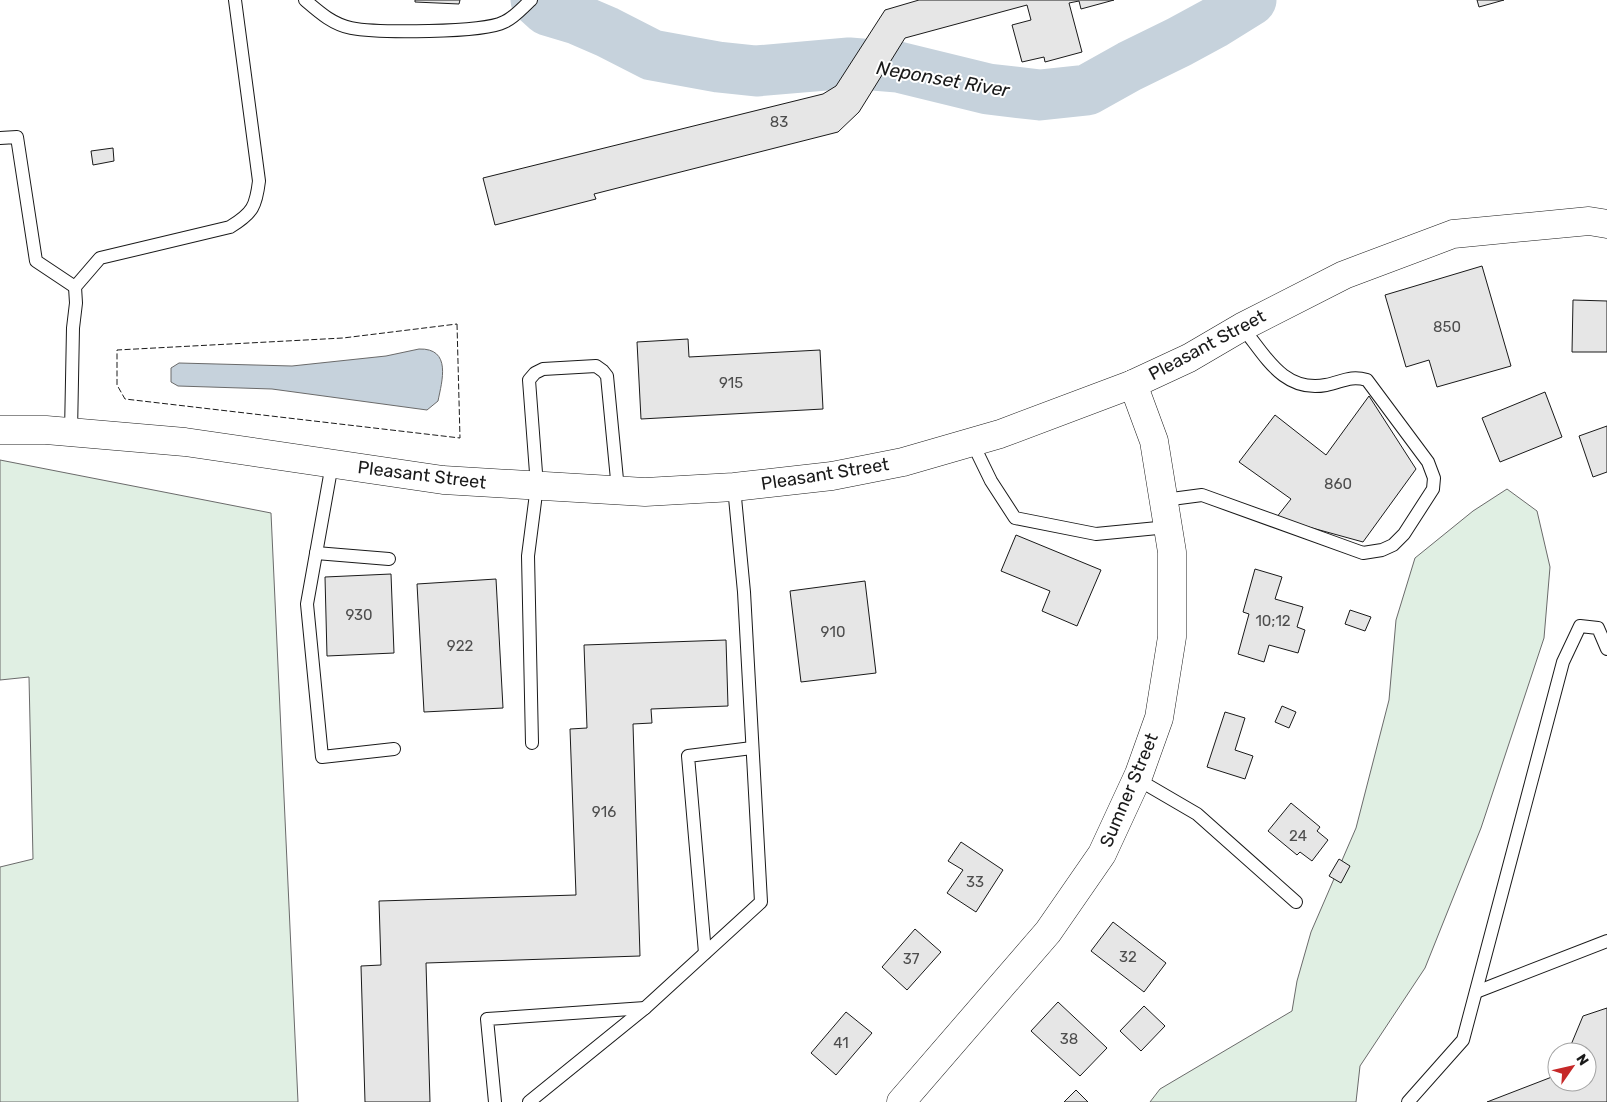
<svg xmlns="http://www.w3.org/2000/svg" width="1607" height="1102" font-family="Rubik,sans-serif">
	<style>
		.green { fill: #e0efe3; stroke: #6a6a6a }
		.water { fill: #c6d2dc; stroke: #6a6a6a }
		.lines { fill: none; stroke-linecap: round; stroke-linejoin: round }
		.river { stroke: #c6d2dc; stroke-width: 51 }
		.building { fill: #e6e6e6; stroke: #1a1a1a }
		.lane-casing { stroke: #1a1a1a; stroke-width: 14 }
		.secondary-casing { stroke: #1a1a1a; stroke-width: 29 }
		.lane { stroke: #fff; stroke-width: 12 }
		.secondary { stroke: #fff; stroke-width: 28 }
		.fence { stroke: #1a1a1a; stroke-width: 1; stroke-dasharray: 6 2.5; stroke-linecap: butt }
		.labels { text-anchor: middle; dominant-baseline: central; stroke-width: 4; stroke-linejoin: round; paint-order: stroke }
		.number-label { font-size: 15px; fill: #4d4d4d }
		.street-label { font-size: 18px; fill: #1a1a1a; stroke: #fff }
		.water-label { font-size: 19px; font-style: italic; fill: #1a1a1a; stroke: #fff }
	</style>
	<rect width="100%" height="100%" fill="#fff"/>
	<g class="green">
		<polygon points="0,460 271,513 298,1102 0,1102 0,867 33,859 29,677 0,680"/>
		<polygon points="1507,489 1537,511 1550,567 1544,638 1481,828 1425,968 1360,1066 1356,1102 1150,1102 1160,1089 1292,1011 1297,981 1311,932 1356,828 1389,700 1396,620 1415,558 1473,511"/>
	</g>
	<path class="water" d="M 419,349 C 452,348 442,381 438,401 L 427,410 L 272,389 L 178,386 L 171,382 L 171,368 L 179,363 L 292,366 L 386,356 Z"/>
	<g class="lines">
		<polyline class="river" points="536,0 547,10 577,19 607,32 652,55 718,67 756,71 849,63 898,67 988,89 1040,95 1087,90 1130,66 1179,42 1214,23 1251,0"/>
	</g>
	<g class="building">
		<polygon points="415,0 460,0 459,4 415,2"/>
		<polygon points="919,0 1114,0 1081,9 1079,1 1069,3 1082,52 1045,62 1044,57 1022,62 1012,25 1031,20 1027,5 905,38 859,112 838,132 594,194 596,199 495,225 483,178 823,94 836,86 885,10"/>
		<polygon points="1477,0 1504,0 1479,7"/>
		<polygon points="113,148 114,161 93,165 91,151"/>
		<polygon points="1482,266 1511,366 1437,387 1429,360 1406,367 1385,295"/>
		<polygon points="1573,300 1607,301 1607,352 1572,352"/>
		<polygon points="688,339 689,357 820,350 823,409 641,419 637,342"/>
		<polygon points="1545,392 1562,437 1500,462 1482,418"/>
		<polygon points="1369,396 1416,469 1363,542 1276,518 1291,499 1239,462 1275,415 1326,455"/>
		<polygon points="1607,426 1607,472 1593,477 1579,436"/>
		<polygon points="1016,535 1101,570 1077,626 1042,611 1050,591 1001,571"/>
		<polygon points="1255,569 1282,577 1275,599 1303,607 1297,627 1305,630 1298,653 1269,645 1264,662 1238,654 1249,614 1243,612"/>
		<polygon points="391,574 394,653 327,656 325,577"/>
		<polygon points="496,579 503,708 424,712 417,584"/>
		<polygon points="865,581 876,673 801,682 790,591"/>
		<polygon points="1350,610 1371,617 1365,631 1345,624"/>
		<polygon points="726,640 728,706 651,709 652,723 633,724 640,956 426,963 430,1102 365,1102 361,966 381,965 379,901 576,895 570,729 587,728 584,645"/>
		<polygon points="1282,706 1296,712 1289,728 1275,722"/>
		<polygon points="1225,712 1245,718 1235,750 1253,756 1245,779 1207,767"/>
		<polygon points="1291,803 1320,827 1317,831 1328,840 1312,861 1300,852 1297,855 1268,831"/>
		<polygon points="961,842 1003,870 976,912 947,893 963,870 948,861"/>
		<polygon points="1339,859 1350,866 1341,883 1329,876"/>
		<polygon points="1113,922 1166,963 1144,992 1091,951"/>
		<polygon points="915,929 941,952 907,990 882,967"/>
		<polygon points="1058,1002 1107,1048 1080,1076 1031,1031"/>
		<polygon points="1144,1006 1165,1026 1141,1051 1120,1031"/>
		<polygon points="1607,1008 1607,1102 1487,1102 1557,1075 1557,1082 1587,1082 1587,1052 1568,1052 1583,1016"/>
		<polygon points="846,1012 872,1033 836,1075 811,1053"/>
		<polygon points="1076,1090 1088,1102 1064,1102"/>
	</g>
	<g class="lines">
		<defs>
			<g id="lane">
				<path d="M 305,0 C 319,12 332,24 351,28 C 376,33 483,33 504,22 C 514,18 523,7 531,0"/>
				<polyline points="0,138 17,137 36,261 75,287"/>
				<path d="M 71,432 L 73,328 L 76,303 L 75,287 L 100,258 L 230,227 C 253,213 256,206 259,181 L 235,0"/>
				<polyline points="972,442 991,481 1015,518 1096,534 1168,527"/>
				<polyline points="332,464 307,604 322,757 394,749"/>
				<path d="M 1164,500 L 1202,495 L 1363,553 L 1382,550 L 1393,545 L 1404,534 L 1433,489 L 1434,478 L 1428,462 L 1367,380 C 1350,375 1342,382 1326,385 C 1283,393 1265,355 1242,327"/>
				<polyline points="316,553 389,559"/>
				<polyline points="532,743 528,556 537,486 529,380 535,373 543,369 596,366 603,371 607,376 618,490"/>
				<polyline points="1137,779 1197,814 1296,902"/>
				<polyline points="705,953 688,756 752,748"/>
				<polyline points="1476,992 1607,941"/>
				<polyline points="495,1102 487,1019 645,1008"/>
				<polyline points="529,1102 645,1008 761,902 744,592 734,487"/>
				<polyline points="1408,1102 1463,1040 1563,662 1580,626 1598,628 1607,649"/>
			</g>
			<g id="secondary">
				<polyline points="0,430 46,430 185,442 443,480 645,492 734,487 832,476 903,462 1000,434 1133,384 1189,358 1242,327 1344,275 1453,234 1589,221 1607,224"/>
				<polyline points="901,1102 1048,932 1102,854 1139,774 1159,718 1172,637 1172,552 1154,441 1133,384"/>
			</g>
		</defs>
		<use href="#lane" class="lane-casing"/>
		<use href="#secondary" class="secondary-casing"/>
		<use href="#lane" class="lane"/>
		<use href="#secondary" class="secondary"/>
		<polygon class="fence" points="457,324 460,438 125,399 117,385 117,350 343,338"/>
	</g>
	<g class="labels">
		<g class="number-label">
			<text x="779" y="122">83</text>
			<text x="1447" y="327">850</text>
			<text x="731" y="383">915</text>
			<text x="1338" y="484">860</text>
			<text x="359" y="615">930</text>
			<text x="1273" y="621">10;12</text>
			<text x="833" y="632">910</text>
			<text x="460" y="646">922</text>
			<text x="604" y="812">916</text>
			<text x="1298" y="836">24</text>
			<text x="975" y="882">33</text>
			<text x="1128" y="957">32</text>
			<text x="911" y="959">37</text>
			<text x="1069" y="1039">38</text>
			<text x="841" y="1043">41</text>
		</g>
		<g class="street-label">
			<text transform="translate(1207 345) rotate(-28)">Pleasant Street</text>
			<text transform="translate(825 474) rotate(-9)">Pleasant Street</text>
			<text transform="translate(422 475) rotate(7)">Pleasant Street</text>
			<text transform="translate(1129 790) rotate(-67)">Sumner Street</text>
		</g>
		<g class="water-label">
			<text transform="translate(943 79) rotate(10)">Neponset River</text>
		</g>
	</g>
	<g transform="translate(1572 1067) rotate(56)"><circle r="24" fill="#ffffff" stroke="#a3a3a3"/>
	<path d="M0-4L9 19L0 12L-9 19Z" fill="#c62828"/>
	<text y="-8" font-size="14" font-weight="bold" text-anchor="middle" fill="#1a1a1a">N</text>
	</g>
</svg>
